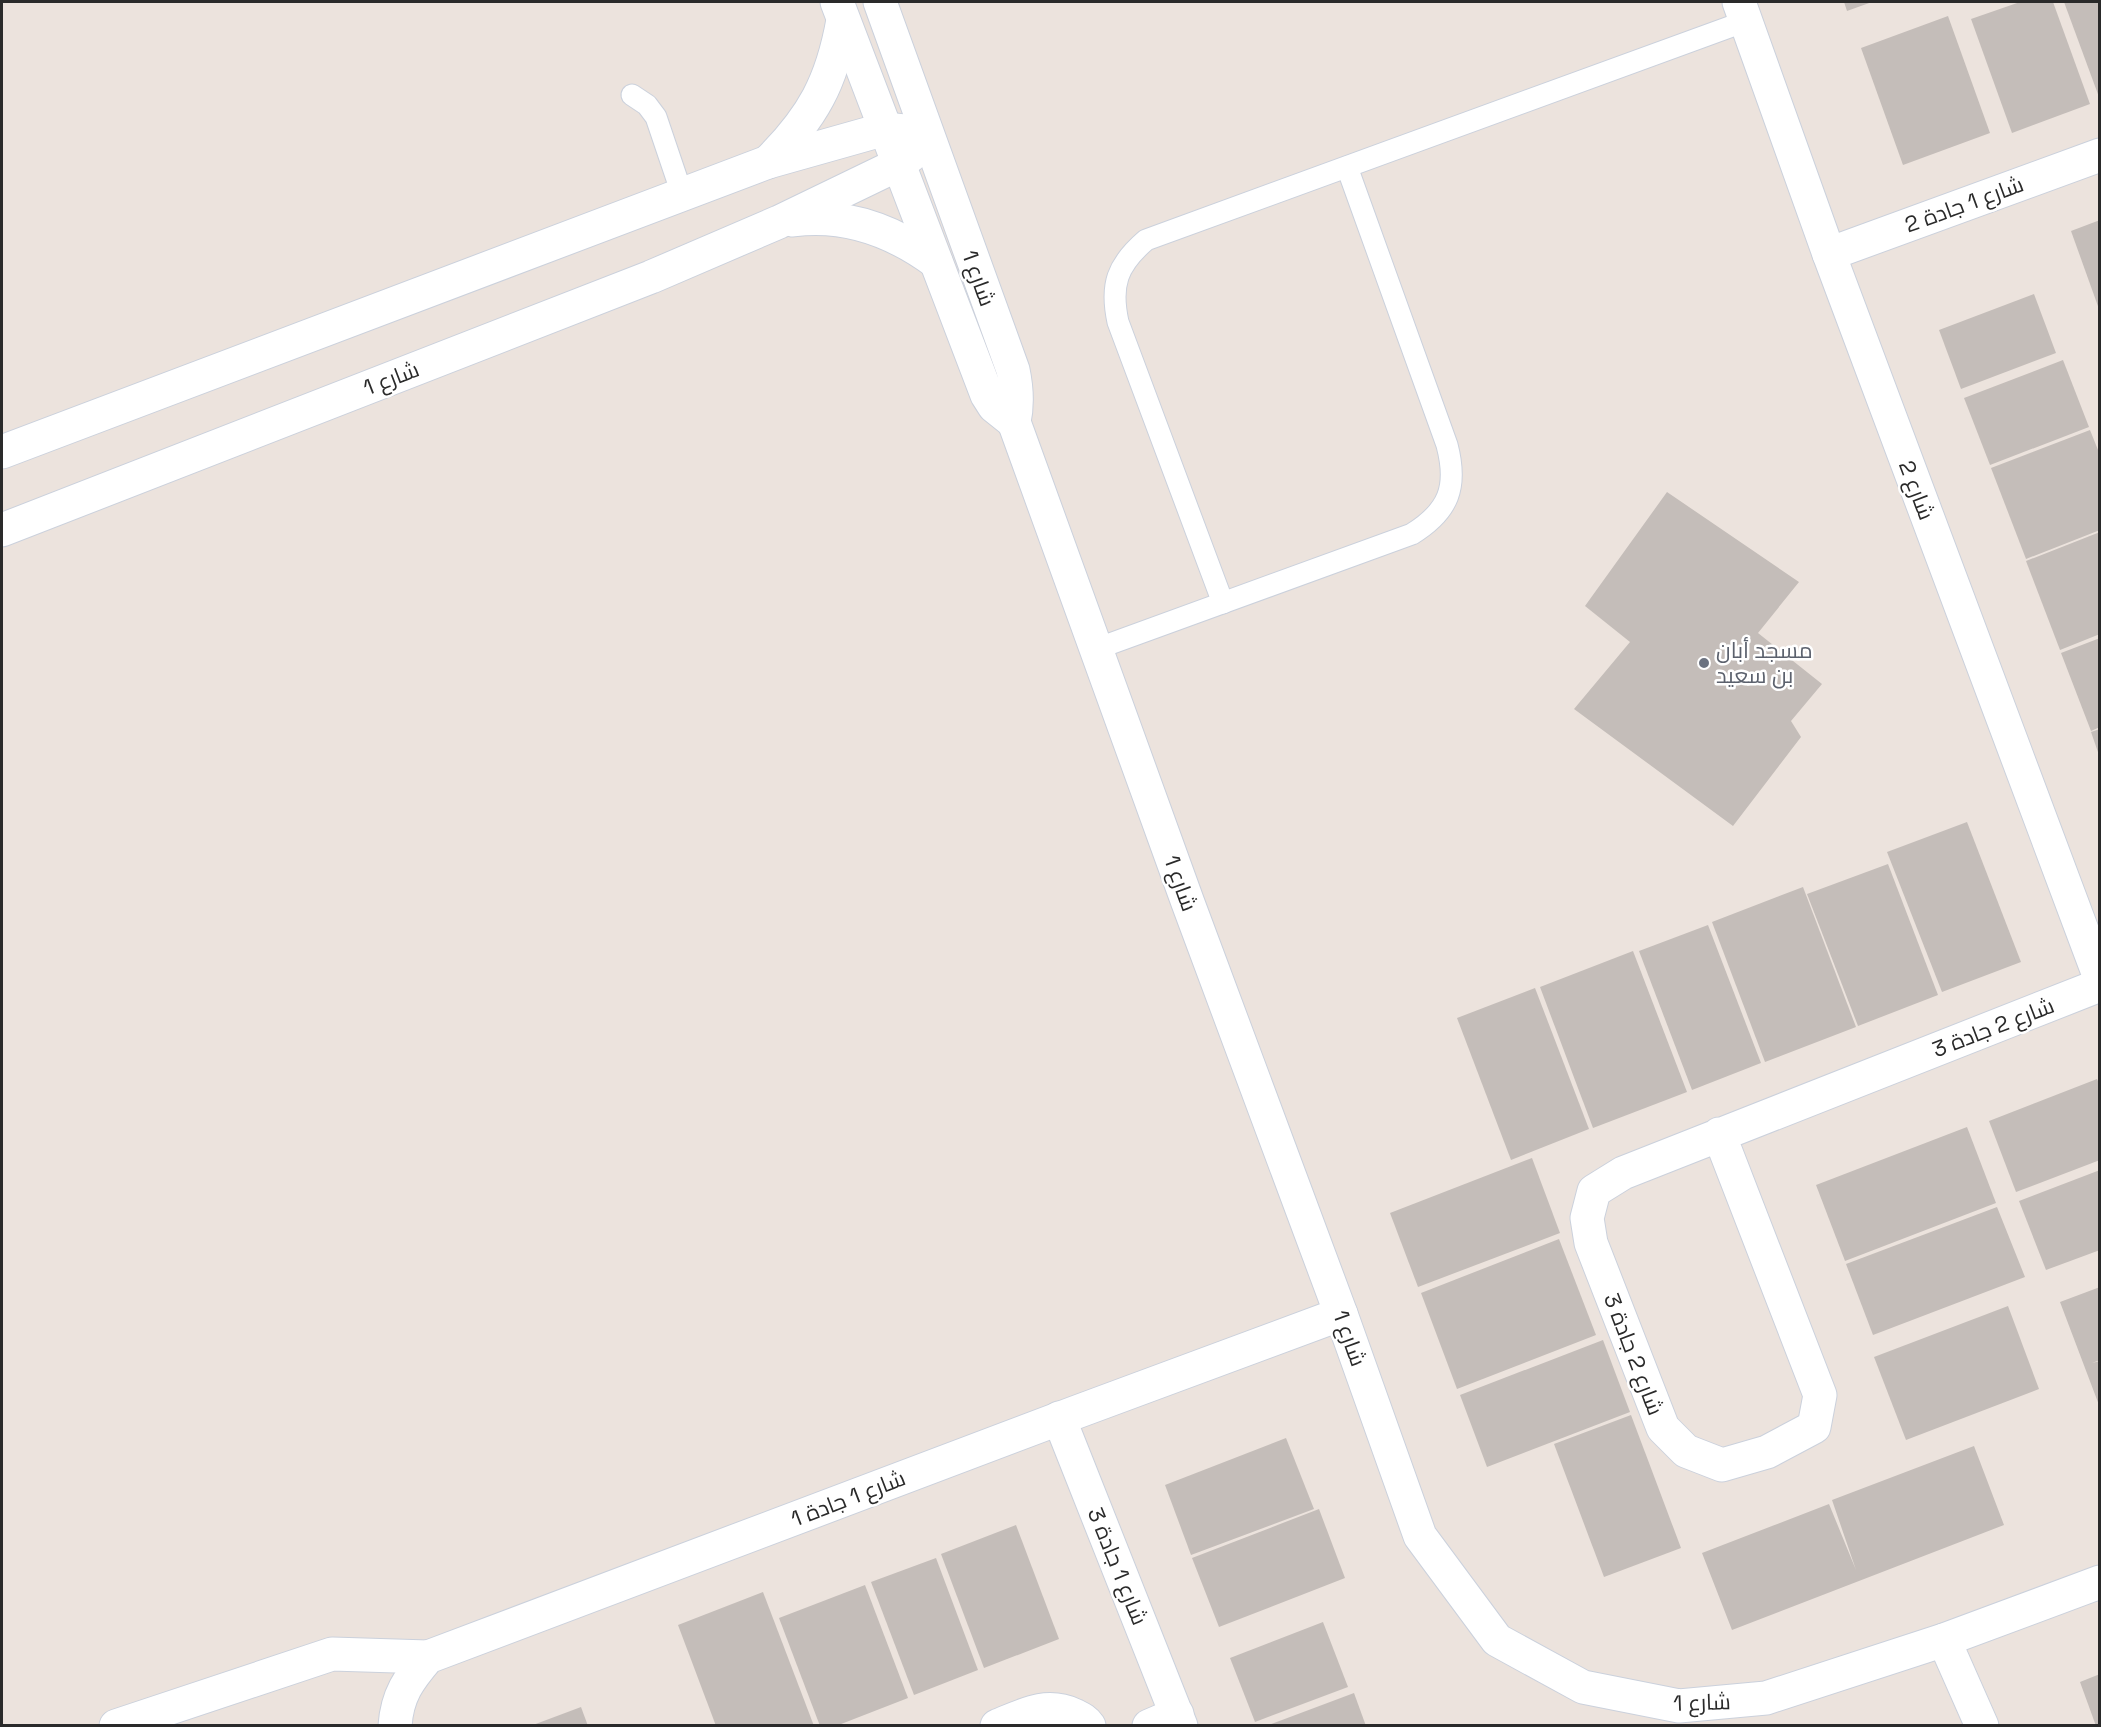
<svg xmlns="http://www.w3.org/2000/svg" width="2101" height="1727" font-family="'Space Grotesk',Cairo,sans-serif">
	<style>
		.building { fill: #c4bdb9 }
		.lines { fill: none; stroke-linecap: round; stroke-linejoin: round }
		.lane-casing { stroke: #cbd1dc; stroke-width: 23 }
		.street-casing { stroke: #cbd1dc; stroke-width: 35 }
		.lane { stroke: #fff; stroke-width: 21 }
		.street { stroke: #fff; stroke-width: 33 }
		.worship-dot { fill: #6b7280; stroke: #fff; stroke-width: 2 }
		.labels { text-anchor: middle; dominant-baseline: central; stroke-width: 5; stroke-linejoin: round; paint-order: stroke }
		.street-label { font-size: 22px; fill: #2a2a2a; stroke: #fff }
		.worship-label { font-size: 22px; fill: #5b616d; stroke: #fff; text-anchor: start }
	</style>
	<rect width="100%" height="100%" fill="#ece3dd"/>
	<g class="building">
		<polygon points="1844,2 1872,2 1847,11"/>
		<polygon points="2020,2 2053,2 2090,104 2012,133 1971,19"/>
		<polygon points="2064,2 2100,2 2100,97 2099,97"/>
		<polygon points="1948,16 1990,133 1903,165 1861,48"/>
		<polygon points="2100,220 2100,309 2099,309 2071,231"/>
		<polygon points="2034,294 2056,353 1961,389 1939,330"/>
		<polygon points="2063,360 2089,427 1990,465 1964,398"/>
		<polygon points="2090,430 2100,455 2100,530 2026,559 1991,468"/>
		<polygon points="1667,492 1799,582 1758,633 1822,684 1791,721 1801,737 1733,826 1574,709 1630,642 1585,606"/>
		<polygon points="2100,532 2100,634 2060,650 2026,561"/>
		<polygon points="2100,638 2100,727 2091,731 2061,653"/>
		<polygon points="2100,729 2100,755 2099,755 2091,732"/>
		<polygon points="1967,822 2021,962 1942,992 1887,852"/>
		<polygon points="1888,864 1938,995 1858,1026 1807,894"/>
		<polygon points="1803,887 1856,1027 1765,1062 1712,922"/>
		<polygon points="1708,925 1761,1063 1692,1090 1639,951"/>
		<polygon points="1633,951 1687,1092 1593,1128 1540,987"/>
		<polygon points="1535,988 1589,1129 1511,1160 1457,1018"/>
		<polygon points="2097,1079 2100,1085 2100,1160 2016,1192 1989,1121"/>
		<polygon points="1967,1127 1996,1203 1845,1261 1816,1185"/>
		<polygon points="1532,1158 1560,1233 1418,1287 1390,1213"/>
		<polygon points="2100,1170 2100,1250 2046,1270 2019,1201"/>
		<polygon points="1997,1207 2025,1277 1873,1335 1846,1264"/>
		<polygon points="1559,1239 1596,1335 1457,1389 1421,1293"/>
		<polygon points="2100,1287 2100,1360 2092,1363 2100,1361 2099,1405 2060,1302"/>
		<polygon points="2008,1306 2039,1389 1906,1440 1874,1357"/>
		<polygon points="1603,1340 1630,1412 1487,1467 1460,1395"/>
		<polygon points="1631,1415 1681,1548 1604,1577 1554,1444"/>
		<polygon points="1286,1438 1314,1509 1191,1555 1165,1485"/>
		<polygon points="1974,1446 2004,1525 1732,1630 1702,1553 1829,1504 1856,1570 1832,1500"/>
		<polygon points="1319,1509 1345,1578 1219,1627 1192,1558"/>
		<polygon points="1016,1525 1059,1639 984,1668 941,1554"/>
		<polygon points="936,1558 978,1670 914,1695 871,1582"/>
		<polygon points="865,1585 908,1698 836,1726 820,1726 779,1618"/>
		<polygon points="763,1592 814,1726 716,1726 678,1625"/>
		<polygon points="1323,1622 1348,1687 1255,1722 1230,1658"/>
		<polygon points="2100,1674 2100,1726 2096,1726 2080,1682"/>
		<polygon points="1354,1693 1366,1726 1269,1726 1269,1725"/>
		<polygon points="581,1707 588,1726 533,1726 533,1725"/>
	</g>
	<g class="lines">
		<defs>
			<g id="lane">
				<polyline points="632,95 647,105 656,117 682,194"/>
				<path d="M 1223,603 L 1118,322 C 1110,285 1117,265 1146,240 L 1746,21"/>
				<path d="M 1096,649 L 1412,534 C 1449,511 1458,487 1447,445 L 1347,167"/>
			</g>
			<g id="street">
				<polyline points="837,2 987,395 994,406 1014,422"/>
				<path d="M 880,2 L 1013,370 C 1017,389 1018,404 1014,422 L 1188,903 L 1341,1314 L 1420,1536 L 1497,1640 L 1583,1687 L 1679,1706 L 1766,1698 L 1944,1640 L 2100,1582"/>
				<polyline points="1739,2 1829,254 2100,978"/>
				<path d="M 768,162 C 813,117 832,82 843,20"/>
				<path d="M 793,220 C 846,213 894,231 936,262"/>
				<polyline points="1829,254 2100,155"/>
				<polyline points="2,452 768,162 885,129 914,132 927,136 910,156 899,164 779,222 651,277 2,530"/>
				<polyline points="1719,1134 1820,1395 1814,1427 1767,1452 1722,1465 1686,1451 1663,1428 1591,1243 1587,1218 1594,1191 1623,1173 2100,985"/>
				<polyline points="1059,1418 1181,1726"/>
				<polyline points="1944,1640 1982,1726"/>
				<polyline points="116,1726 332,1654 428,1657"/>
				<path d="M 395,1726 C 397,1695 409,1679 428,1657 L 1074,1413 L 1341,1314"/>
				<path d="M 997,1726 C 1024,1715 1046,1702 1074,1715 C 1080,1718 1085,1720 1089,1726"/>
				<polyline points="1149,1726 1177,1714"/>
			</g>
		</defs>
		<use href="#lane" class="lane-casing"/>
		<use href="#street" class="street-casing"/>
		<use href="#lane" class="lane"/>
		<use href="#street" class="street"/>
	</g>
	<circle class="worship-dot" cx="1704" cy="663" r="6"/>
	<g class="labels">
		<g class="street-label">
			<text transform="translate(1964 204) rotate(-20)">شارع 1 جادة 2</text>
			<text transform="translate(979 278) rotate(70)">شارع 1</text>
			<text transform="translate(391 378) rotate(-21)">شارع 1</text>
			<text transform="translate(1917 490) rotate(69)">شارع 2</text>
			<text transform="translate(1181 883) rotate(70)">شارع 1</text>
			<text transform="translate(1993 1027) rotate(-21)">شارع 2 جادة 3</text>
			<text transform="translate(1350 1338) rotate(70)">شارع 1</text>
			<text transform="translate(1634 1354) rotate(69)">شارع 2 جادة 3</text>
			<text transform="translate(848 1498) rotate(-21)">شارع 1 جادة 1</text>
			<text transform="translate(1118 1566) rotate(68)">شارع 1 جادة 3</text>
			<text transform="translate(1702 1702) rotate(-2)">شارع 1</text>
		</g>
		<g class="worship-label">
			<text x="1716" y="650">مسجد أبان<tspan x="1716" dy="25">بن سعيد</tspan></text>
		</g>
	</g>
	<rect width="2101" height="1727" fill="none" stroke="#2a2a2a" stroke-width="6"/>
</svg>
